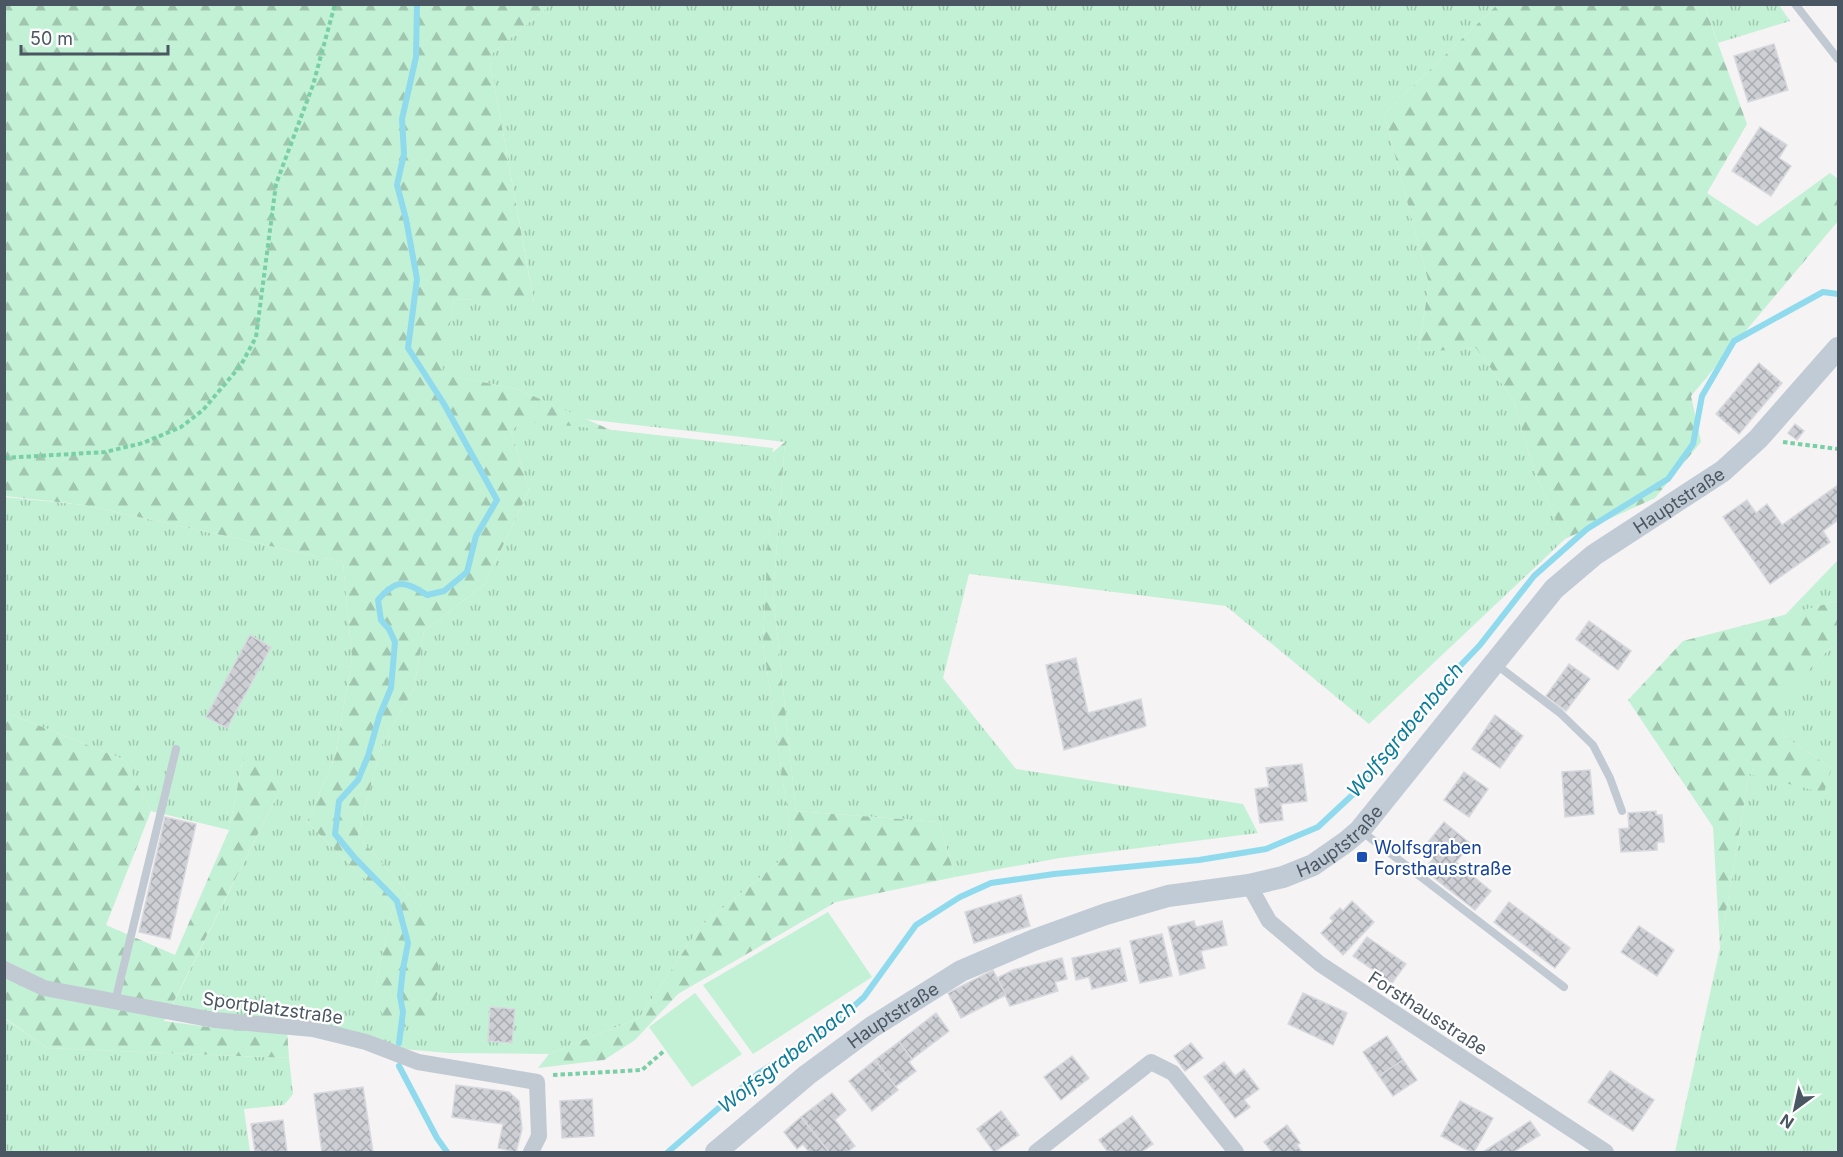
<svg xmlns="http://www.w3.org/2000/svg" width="1843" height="1157" font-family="Inter,sans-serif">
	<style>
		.grass { fill: url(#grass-tufts) }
		.forest { fill: url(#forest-firs) }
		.pitch { fill: #c3f1d5 }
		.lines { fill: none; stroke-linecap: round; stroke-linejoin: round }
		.stream { stroke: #90daee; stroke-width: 6 }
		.building { fill: url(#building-cross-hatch); stroke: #d7d9de; stroke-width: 1.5 }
		.path { stroke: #7ad0a6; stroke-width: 4; stroke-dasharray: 4.5 3; stroke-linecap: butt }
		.service { stroke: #c1cad2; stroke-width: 8 }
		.minor { stroke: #c1cad2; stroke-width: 16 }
		.secondary { stroke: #c1cbd6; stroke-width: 22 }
		.transit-dot { fill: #1a4fb4; stroke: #fff; stroke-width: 2 }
		.labels { text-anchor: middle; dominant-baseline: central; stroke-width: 4.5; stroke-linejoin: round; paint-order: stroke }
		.street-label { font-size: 18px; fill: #4a5661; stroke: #fff }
		.transit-label { font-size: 18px; fill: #164399; stroke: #fff; text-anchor: start }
		.water-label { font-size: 20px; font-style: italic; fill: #0c7c9b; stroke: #fff }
	</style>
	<defs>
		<pattern id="grass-tufts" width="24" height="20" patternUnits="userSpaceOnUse" patternTransform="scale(1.5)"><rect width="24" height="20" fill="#c3f1d5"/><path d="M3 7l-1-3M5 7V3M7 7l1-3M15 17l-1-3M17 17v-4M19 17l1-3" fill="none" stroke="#a0c6b0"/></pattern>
		<pattern id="forest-firs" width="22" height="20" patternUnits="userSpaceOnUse" patternTransform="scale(1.5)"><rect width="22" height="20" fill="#c3f1d5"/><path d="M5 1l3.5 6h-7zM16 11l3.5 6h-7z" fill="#a0c6b0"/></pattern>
		<pattern id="building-cross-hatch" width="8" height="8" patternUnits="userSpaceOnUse" patternTransform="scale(1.5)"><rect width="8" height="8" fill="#cdcfd5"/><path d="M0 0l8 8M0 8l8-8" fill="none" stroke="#a8abb0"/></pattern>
	</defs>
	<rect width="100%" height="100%" fill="#f5f3f3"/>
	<g class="grass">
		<polygon points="550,5 1497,5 1384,114 1429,284 1418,351 1476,348 1513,399 1534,471 1565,539 1369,724 1226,606 969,574 943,678 1016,769 1243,804 1258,833 1060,858 955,877 939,822 796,811 773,594 785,442 584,419 517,389 441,374 454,299 534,302 489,56"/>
		<polygon points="1704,5 1779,5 1790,21 1718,43"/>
		<polygon points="523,420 773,448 763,643 793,850 700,927 639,1018 549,1054 448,1053 392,1048 336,1027 286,1018 219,1015 173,1004 280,790 243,758 229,830 151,811 125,760 5,712 4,497 84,505 343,562 352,658 335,757 307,822 393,907 374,993 425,912 358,836 381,746 414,688 424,631 485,584 529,490 511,431"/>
		<polygon points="1838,560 1838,601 1785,615"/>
		<polygon points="1838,644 1838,1152 1675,1152 1720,948 1749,774 1831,768 1784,736 1776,703 1828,650"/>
		<polygon points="4,1018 47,1048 289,1058 293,1094 284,1105 244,1109 250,1152 5,1152"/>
	</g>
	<g class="forest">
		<polygon points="5,4 550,5 489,56 534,303 454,299 442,374 517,389 611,430 523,421 511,431 529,490 485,584 424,631 414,688 381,746 358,836 425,912 438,959 440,987 426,1026 387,1027 374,993 393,907 307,822 335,757 352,658 343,562 84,505 5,496"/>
		<polygon points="1497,5 1704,5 1747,124 1707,193 1757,226 1830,173 1838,179 1838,221 1691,396 1701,442 1655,498 1565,539 1534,471 1513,399 1476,348 1418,352 1429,284 1384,114"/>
		<polygon points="785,442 773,594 796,811 939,822 955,877 836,902 678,994 635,1040 604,1060 538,1068 549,1054 639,1018 700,927 793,850 763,643 772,453"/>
		<polygon points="1838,601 1838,644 1828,650 1777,703 1784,736 1831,768 1824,793 1749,774 1720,948 1713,827 1628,700 1683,641"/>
		<polygon points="5,712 125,760 151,811 106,925 175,955 229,830 243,758 276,767 280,790 164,1021 216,1028 287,1031 289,1058 47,1048 5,1018"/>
	</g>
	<g class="pitch">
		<polygon points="828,912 872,977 753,1054 703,985"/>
		<polygon points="695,993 742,1054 692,1087 649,1027"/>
	</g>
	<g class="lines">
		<g class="stream">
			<path d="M 399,1043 L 403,1012 L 400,996 L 403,969 L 408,943 L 397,901 L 354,857 L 335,834 L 339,801 L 358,780 L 368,756 L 379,717 L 391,688 L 395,642 L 389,629 L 381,620 L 378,600 C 397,578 404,581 427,595 L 444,591 L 467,572 L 476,536 L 497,500 L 444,404 L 408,348 L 417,279 L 406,219 L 397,185 L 404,154 L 402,119 L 416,57 L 417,4"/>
			<polyline points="399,1066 437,1138 447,1152"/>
			<polyline points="668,1152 759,1073 825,1032 864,997 916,925 960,897 991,883 1054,874 1199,860 1266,849 1318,827 1363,785 1400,735 1439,688 1480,645 1534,576 1587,529 1668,479 1693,444 1702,396 1734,341 1823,292 1838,294"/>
		</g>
	</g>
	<g class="building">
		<polygon points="1774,44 1788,90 1748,102 1734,56"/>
		<polygon points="1760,127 1787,145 1779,158 1791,166 1771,196 1732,171"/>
		<polygon points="1759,363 1782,383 1739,434 1716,414"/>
		<polygon points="1795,424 1804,431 1797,440 1788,433"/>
		<polygon points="1838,485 1838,520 1823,531 1830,542 1770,584 1723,517 1747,500 1756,513 1767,504 1782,525"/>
		<polygon points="1589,621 1631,651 1618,670 1576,639"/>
		<polygon points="250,635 271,647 227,728 206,717"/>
		<polygon points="1076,658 1088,713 1141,699 1146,726 1064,750 1046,665"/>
		<polygon points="1569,664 1590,679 1566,711 1546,696"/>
		<polygon points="1495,715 1523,736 1500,768 1472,749"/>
		<polygon points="1302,764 1307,801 1281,804 1283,820 1260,823 1255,789 1269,787 1266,768"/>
		<polygon points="1590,770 1594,814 1565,817 1562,772"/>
		<polygon points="1464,772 1488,789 1469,817 1444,800"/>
		<polygon points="1656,811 1656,815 1662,815 1664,842 1657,842 1657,850 1621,852 1619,829 1629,828 1628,813"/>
		<polygon points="165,817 196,824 170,939 139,932"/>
		<polygon points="1444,822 1471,844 1456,862 1491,891 1475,910 1424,870 1433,859 1422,850"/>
		<polygon points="1021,895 1030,926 974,943 965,912"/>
		<polygon points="1352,901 1374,922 1343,955 1321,933 1333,921 1330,918 1340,908 1343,911"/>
		<polygon points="1509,902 1570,948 1555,968 1494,922"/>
		<polygon points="1194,921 1196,927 1222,921 1227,945 1201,951 1205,968 1180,975 1168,927"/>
		<polygon points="1639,926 1674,950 1657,976 1621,952"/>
		<polygon points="1162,934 1172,976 1140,983 1130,941"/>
		<polygon points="1367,937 1406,964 1392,983 1353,956"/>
		<polygon points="1120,948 1127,981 1092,989 1089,977 1076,980 1072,958"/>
		<polygon points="1062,958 1067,979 1055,982 1058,991 1010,1006 997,978 1013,970"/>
		<polygon points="993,970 1006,995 961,1018 948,993"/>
		<polygon points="1303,993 1347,1013 1333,1045 1288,1024"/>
		<polygon points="490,1007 515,1009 512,1043 488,1041"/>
		<polygon points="936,1013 949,1031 912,1059 899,1042"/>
		<polygon points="1387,1036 1403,1060 1379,1076 1363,1052"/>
		<polygon points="899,1042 912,1059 909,1062 916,1071 895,1087 875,1060"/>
		<polygon points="1191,1043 1203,1058 1185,1071 1174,1056"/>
		<polygon points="1072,1056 1089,1078 1061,1100 1044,1077"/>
		<polygon points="875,1060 898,1090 872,1111 849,1081"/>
		<polygon points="1403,1060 1417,1080 1393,1096 1379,1076"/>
		<polygon points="1224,1062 1235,1076 1244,1069 1259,1089 1244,1100 1250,1107 1235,1118 1204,1077"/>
		<polygon points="1610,1071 1654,1100 1633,1131 1588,1102"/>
		<polygon points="456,1085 509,1092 519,1101 522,1129 516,1152 498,1148 503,1124 452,1117"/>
		<polygon points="363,1087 373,1152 322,1152 314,1094"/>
		<polygon points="832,1093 846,1110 835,1120 855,1146 847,1152 829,1152 801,1117"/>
		<polygon points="592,1099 594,1136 562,1138 560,1101"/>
		<polygon points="1460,1101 1493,1118 1474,1152 1471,1152 1441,1136"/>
		<polygon points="1001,1111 1019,1135 994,1152 977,1129"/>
		<polygon points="1132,1116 1153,1144 1141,1152 1108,1152 1099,1140"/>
		<polygon points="801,1117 829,1152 809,1152 803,1144 797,1149 784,1132"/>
		<polygon points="283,1120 287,1152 255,1152 251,1124"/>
		<polygon points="1530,1121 1540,1135 1513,1152 1483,1152"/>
		<polygon points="1287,1125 1300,1143 1297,1145 1302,1152 1272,1152 1264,1142"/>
	</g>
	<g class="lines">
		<g class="path">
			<polyline points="1783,442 1838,449"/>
			<polyline points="4,458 105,452 143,443 181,427 203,410 241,365 256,337 276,184 313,85 335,4"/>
			<polyline points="553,1075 642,1070 665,1050"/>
		</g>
		<g class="service">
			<polyline points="1795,4 1838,59"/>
			<polyline points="1494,663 1560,713 1593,745 1610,778 1622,811"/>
			<polyline points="1360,830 1564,987"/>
			<polyline points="115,1002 176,749"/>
		</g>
		<g class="minor">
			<polyline points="1249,885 1269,921 1320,964 1606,1152"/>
			<polyline points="4,969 44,988 214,1020 313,1029 366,1042 418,1062 537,1082 539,1136 531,1152"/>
			<polyline points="1036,1152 1151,1062 1173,1073 1236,1152"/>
		</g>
		<path class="secondary" id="s1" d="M 716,1152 L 807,1075 L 872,1027 L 961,971 L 1034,940 L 1106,914 L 1168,896 L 1249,885 L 1283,877 L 1313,865 L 1346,842 L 1360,830 L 1554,589 L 1594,555 L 1723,471 L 1758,439 L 1838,348"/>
	</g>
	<rect class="transit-dot" x="1356" y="851" width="12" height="12" rx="3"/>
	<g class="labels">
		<g class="street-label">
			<text stroke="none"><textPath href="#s1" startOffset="1196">Hauptstraße</textPath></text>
			<text stroke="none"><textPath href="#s1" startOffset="710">Hauptstraße</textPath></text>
			<text transform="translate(273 1008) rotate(8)">Sportplatzstraße</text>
			<text transform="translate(1428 1013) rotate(33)">Forsthausstraße</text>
			<text stroke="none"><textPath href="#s1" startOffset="224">Hauptstraße</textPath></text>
		</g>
		<g class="transit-label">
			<text x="1374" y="847">Wolfsgraben<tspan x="1374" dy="21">Forsthausstraße</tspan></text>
		</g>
		<g class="water-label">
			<text transform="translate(1405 730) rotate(-50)">Wolfsgrabenbach</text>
			<text transform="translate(787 1057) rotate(-38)">Wolfsgrabenbach</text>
		</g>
	</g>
	<rect width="1843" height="1157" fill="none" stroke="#4a5661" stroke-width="12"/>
	<g transform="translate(1795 1109) rotate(213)" stroke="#ffffff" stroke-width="4.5" paint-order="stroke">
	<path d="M0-4.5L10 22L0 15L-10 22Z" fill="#4a5661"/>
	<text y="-9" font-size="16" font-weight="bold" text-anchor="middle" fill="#4a5661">N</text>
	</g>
	<path d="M21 45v9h147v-9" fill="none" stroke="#4a5661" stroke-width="3"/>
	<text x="30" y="45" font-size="18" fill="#4a5661" stroke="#ffffff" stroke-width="4.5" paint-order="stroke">50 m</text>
</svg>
